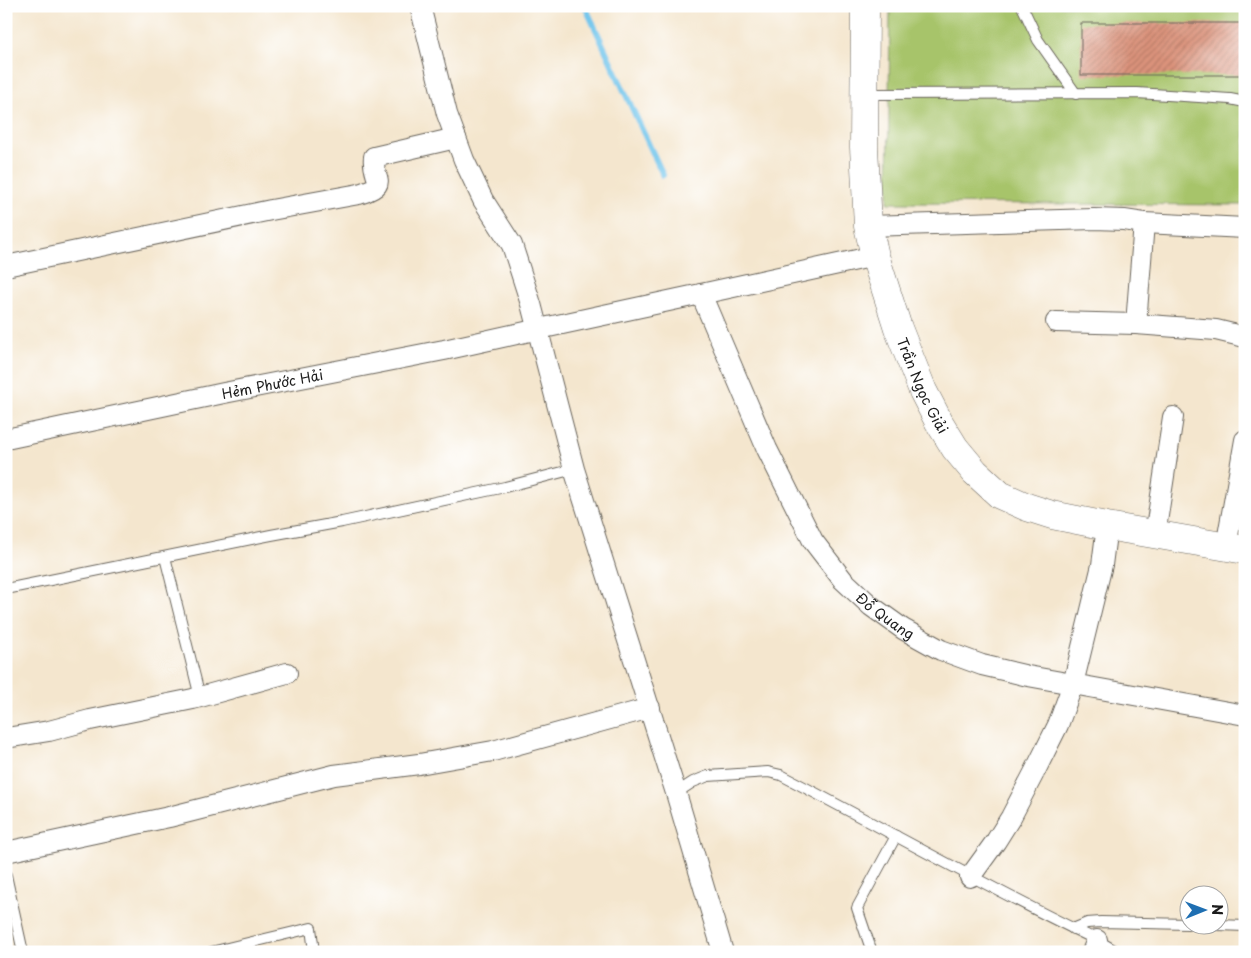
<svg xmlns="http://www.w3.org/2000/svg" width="1251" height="958" font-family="'Playpen Sans',sans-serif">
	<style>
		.garden { fill: #a7c46b; stroke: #627044 }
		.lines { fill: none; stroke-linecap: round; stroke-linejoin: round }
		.stream { stroke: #6ec4eb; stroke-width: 6 }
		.building { fill: url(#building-hatch) }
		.lane-casing { stroke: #68635a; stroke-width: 12 }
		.street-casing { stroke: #68635a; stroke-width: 22 }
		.secondary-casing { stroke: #68635a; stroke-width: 29 }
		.lane { stroke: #fff; stroke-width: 10 }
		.street { stroke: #fff; stroke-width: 20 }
		.secondary { stroke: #fff; stroke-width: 28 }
		.labels { text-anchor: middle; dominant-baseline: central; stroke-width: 4; stroke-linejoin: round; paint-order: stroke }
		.street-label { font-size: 14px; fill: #1c1c1c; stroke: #fff }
	</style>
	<defs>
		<pattern id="building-hatch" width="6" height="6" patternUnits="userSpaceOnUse" patternTransform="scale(1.25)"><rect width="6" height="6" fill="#db937b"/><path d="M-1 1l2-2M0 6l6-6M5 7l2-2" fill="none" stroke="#b17764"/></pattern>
	</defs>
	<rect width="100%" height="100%" fill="#fff"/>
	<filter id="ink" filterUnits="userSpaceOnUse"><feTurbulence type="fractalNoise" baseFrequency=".02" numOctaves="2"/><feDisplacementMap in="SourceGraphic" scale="10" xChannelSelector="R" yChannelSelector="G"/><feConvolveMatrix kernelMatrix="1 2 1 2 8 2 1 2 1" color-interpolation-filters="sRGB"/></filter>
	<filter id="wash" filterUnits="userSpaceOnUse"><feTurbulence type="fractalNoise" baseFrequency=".0096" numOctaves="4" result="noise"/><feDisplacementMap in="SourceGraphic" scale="20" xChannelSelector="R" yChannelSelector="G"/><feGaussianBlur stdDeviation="1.12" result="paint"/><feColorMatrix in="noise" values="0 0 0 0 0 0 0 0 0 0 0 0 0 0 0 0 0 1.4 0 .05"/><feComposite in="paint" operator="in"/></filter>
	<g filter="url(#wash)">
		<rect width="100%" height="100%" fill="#f4e6ce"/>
		<polygon class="garden" points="890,6 1245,6 1245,205 888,203"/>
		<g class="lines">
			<polyline class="stream" points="585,6 663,175"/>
		</g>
		<g id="blocks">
			<rect class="building" x="1081" y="23" width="164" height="52"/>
		</g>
	</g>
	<g filter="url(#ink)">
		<use href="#blocks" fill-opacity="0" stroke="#68635a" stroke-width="1"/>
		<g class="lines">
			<defs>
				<g id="lane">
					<polyline points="1022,6 1038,40 1076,94"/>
					<polyline points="866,94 1137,93 1230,99 1245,102"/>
					<polyline points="165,557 200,697"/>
					<polyline points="6,589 271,535 342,522 505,487 574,469"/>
					<path d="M 676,793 L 693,782 L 708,776 L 768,772 L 781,775 C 887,830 990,889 1097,940 L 1117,952"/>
					<polyline points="6,875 23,952"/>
					<polyline points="1218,925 1245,926"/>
					<polyline points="1073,929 1087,923 1101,922 1188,924"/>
					<polyline points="211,952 311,928 314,952"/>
					<polyline points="872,952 857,908 896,836"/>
				</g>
				<g id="street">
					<polyline points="420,6 447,114 464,160 483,200 512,245 531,304 574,469 676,793 723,952"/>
					<polyline points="868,226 1094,219 1124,220 1144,223 1245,228"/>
					<path d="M 6,266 L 271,210 L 359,194 C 392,184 371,179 374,157 L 456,138"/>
					<path id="s1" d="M 701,294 L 767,449 L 813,541 L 843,580 L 871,606 L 903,629 L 941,650 L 982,665 L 1028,676 L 1245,715"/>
					<polyline points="1056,322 1136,324 1216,330 1245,337"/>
					<polyline points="1136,324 1144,223"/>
					<path id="s2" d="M 6,439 L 224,393 L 444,350 L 539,329 L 701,294 L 875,256"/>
					<polyline points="1155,535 1173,417"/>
					<polyline points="1226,547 1245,440"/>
					<polyline points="6,738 49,731 90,720 193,699 287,673"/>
					<polyline points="6,852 169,817 334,775 419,764 493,751 650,708"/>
					<polyline points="970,877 996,841 1011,817 1035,771 1058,725 1073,684 1102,565 1107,526"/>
					<polyline points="1092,952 1097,940"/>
				</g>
				<g id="secondary">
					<path id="s3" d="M 865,6 L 864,147 L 868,226 L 875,256 L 898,328 L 923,391 L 939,422 L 955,448 L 975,472 L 1000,495 L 1027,507 L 1052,515 L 1107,526 L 1245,550"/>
				</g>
			</defs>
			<use href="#lane" class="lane-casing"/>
			<use href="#street" class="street-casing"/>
			<use href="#secondary" class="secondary-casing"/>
			<use href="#lane" class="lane"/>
			<use href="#street" class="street"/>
			<use href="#secondary" class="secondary"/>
		</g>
	</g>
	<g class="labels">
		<g class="street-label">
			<text stroke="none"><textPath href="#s2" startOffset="272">Hẻm Phước Hải</textPath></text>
			<text stroke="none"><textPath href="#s3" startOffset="389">Trần Ngọc Giải</textPath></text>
			<text stroke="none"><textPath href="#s1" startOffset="376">Đỗ Quang</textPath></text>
		</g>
	</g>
	<rect width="1251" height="958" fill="none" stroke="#fff" stroke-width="25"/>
	<g transform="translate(1204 910) rotate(89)"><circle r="24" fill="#ffffff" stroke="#a4a4a4"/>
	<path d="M0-4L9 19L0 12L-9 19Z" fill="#1f6fb2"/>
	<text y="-8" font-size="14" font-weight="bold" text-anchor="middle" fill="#1c1c1c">N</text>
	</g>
</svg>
